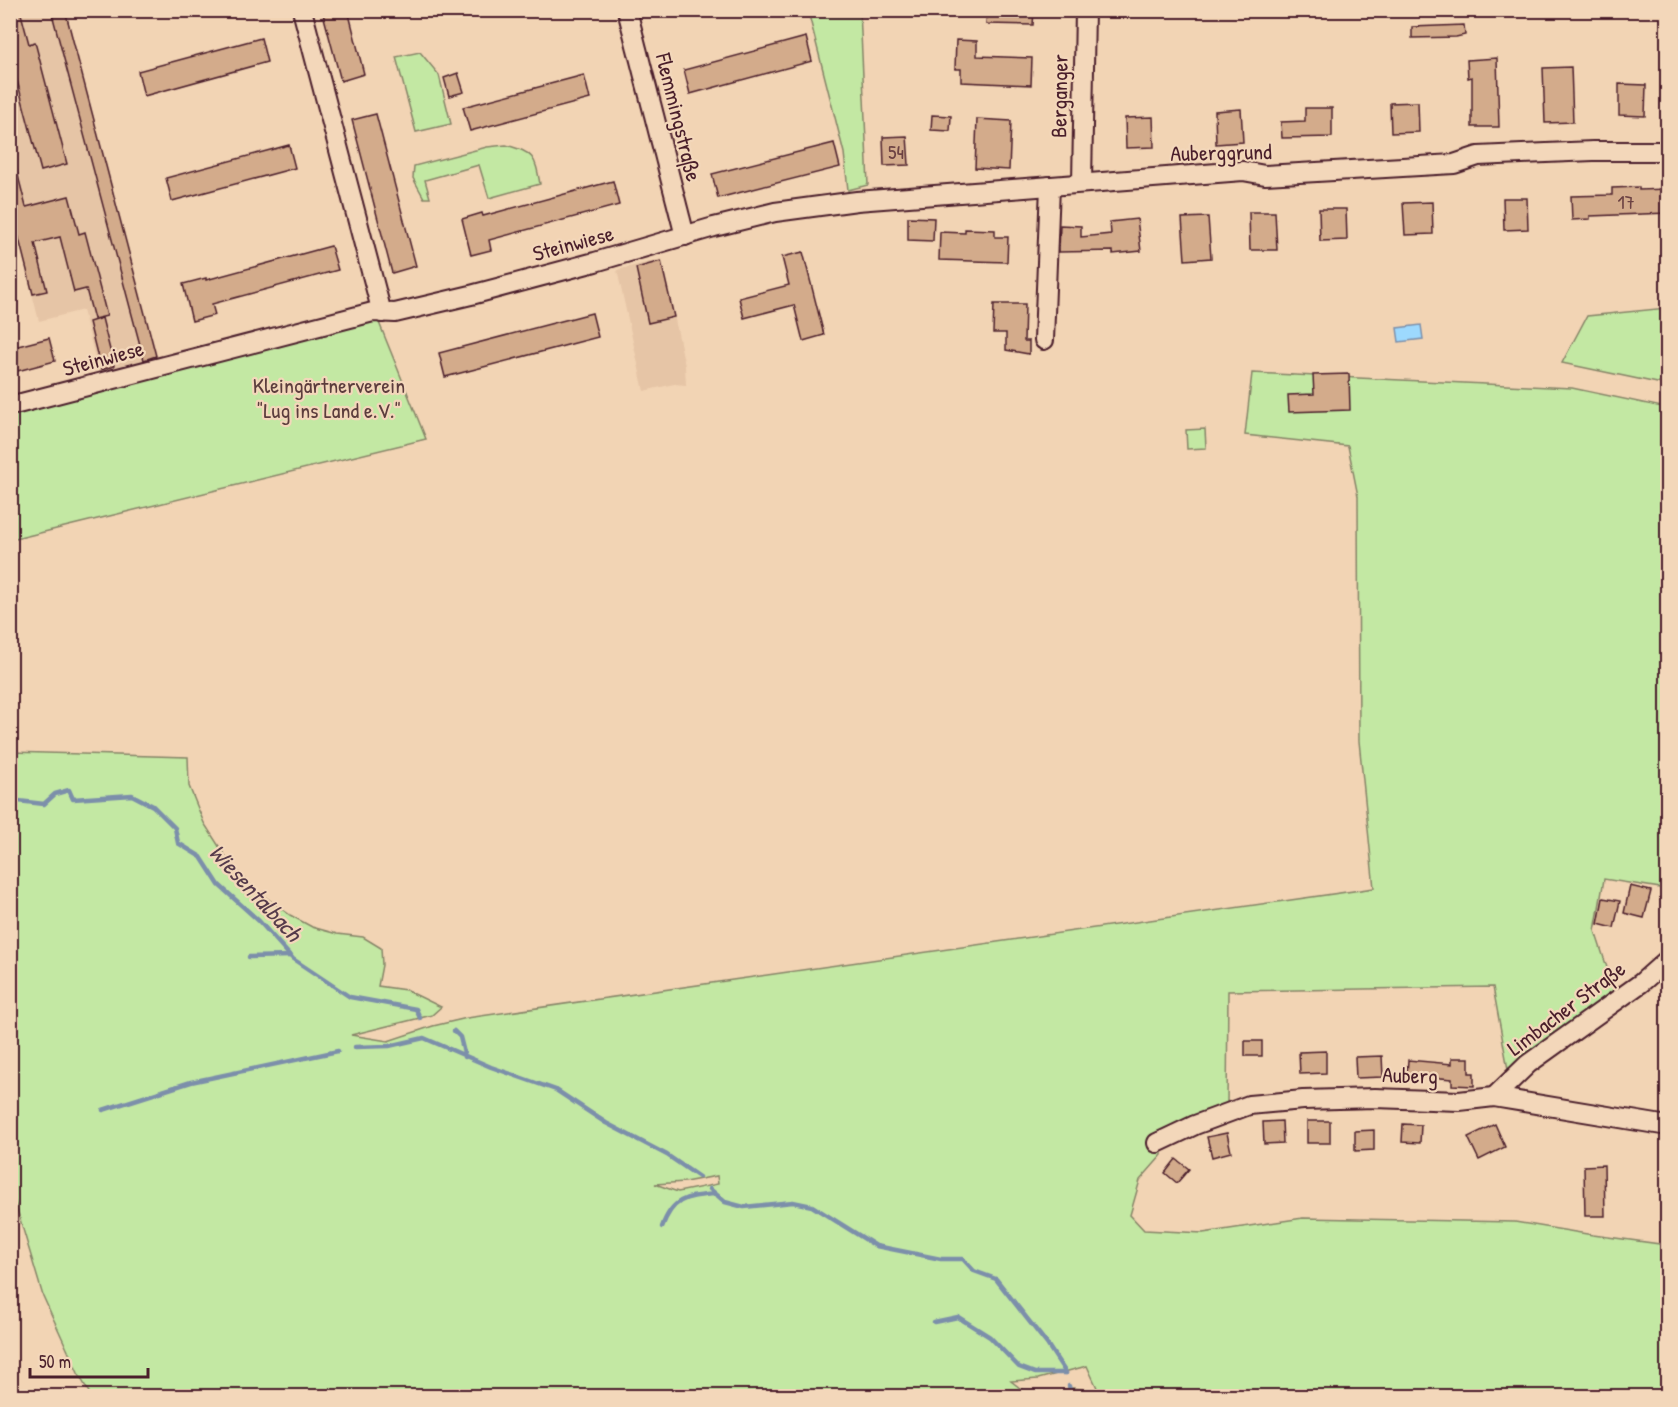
<svg xmlns="http://www.w3.org/2000/svg" width="1678" height="1407" font-family="'Patrick Hand',sans-serif">
	<style>
		.built { fill: #e6c5a6 }
		.green { fill: #c3e8a3; stroke: #868467; stroke-width: 1.5; fill-rule: evenodd }
		.water { fill: #9dd9fe; stroke: #7c8faa; stroke-width: 1.5 }
		.lines { fill: none; stroke-linecap: round; stroke-linejoin: round }
		.stream { stroke: #7c8faa; stroke-width: 4.5 }
		.building { fill: #d3ab8b; stroke: #4a1f2b; stroke-width: 1.5 }
		.minor-casing { stroke: #4a1f2b; stroke-width: 22 }
		.minor { stroke: #f3d7ba; stroke-width: 18 }
		.labels { text-anchor: middle; dominant-baseline: central; stroke-width: 4.5; stroke-linejoin: round; paint-order: stroke }
		.number-label { font-size: 20px; fill: #6c4243 }
		.street-label { font-size: 22px; fill: #4a1f2b; stroke: #f3d7ba }
		.park-label { font-size: 22px; fill: #5c3d3d; stroke: #f3d7ba }
		.water-label { font-size: 24px; font-style: italic; fill: #563b4b; stroke: #f3d7ba }
	</style>
	<rect width="100%" height="100%" fill="#f2d4b4"/>
	<filter id="ink" filterUnits="userSpaceOnUse"><feTurbulence type="fractalNoise" baseFrequency=".0167" numOctaves="2"/><feDisplacementMap in="SourceGraphic" scale="12" xChannelSelector="R" yChannelSelector="G"/><feConvolveMatrix kernelMatrix="1 2 1 2 8 2 1 2 1" color-interpolation-filters="sRGB"/></filter>
	<g filter="url(#ink)">
		<g class="built">
			<polygon points="10,11 66,11 159,362 100,378 83,310 39,321 11,211"/>
			<polygon points="662,259 685,366 686,385 674,384 644,391 617,270"/>
		</g>
		<g class="green">
			<polygon points="808,11 860,11 868,185 848,190 844,153"/>
			<polygon points="420,52 439,75 451,124 416,132 396,57"/>
			<path d="M 506,145 C 534,153 535,156 540,184 L 489,198 L 479,165 L 425,180 L 430,198 L 424,198 L 413,178 L 414,166 L 487,147 Z"/>
			<polygon points="1667,308 1667,385 1562,363 1587,316"/>
			<polygon points="378,320 426,439 11,540 11,412"/>
			<path d="M 1252,373 L 1572,388 L 1667,408 L 1667,889 L 1604,879 L 1595,931 L 1616,995 L 1509,1075 L 1493,987 L 1228,991 L 1227,1106 L 1162,1136 L 1162,1155 L 1140,1180 L 1130,1215 L 1144,1230 L 1203,1233 L 1303,1218 L 1515,1222 L 1593,1235 L 1667,1245 L 1667,1396 L 91,1396 L 78,1373 L 43,1296 L 11,1189 L 10,752 L 188,757 L 189,786 L 204,823 L 229,862 L 254,889 L 290,915 L 312,927 L 337,934 L 363,937 L 381,948 L 382,965 L 378,986 L 406,990 L 441,1007 L 432,1015 L 351,1035 L 388,1041 L 433,1026 L 467,1018 L 1374,888 L 1359,741 L 1358,496 L 1348,446 L 1245,435 ZM 717,1176 L 718,1184 L 678,1192 L 655,1184 L 685,1182 ZM 1087,1366 L 1099,1392 L 1073,1388 L 1059,1392 L 1037,1391 L 1029,1395 L 1011,1381 L 1038,1379 Z"/>
			<polygon points="1205,429 1206,448 1187,449 1186,430"/>
		</g>
		<polygon class="water" points="1421,325 1423,339 1399,342 1397,328"/>
		<g class="lines">
			<g class="stream">
				<polyline points="10,800 44,804 55,794 69,790 73,799 132,795 153,806 175,828 178,843 201,857 219,885 259,921 293,959 350,997 416,1009 420,1018"/>
				<polyline points="249,957 291,956"/>
				<polyline points="454,1031 460,1037 465,1057"/>
				<polyline points="355,1047 389,1046 424,1038 491,1067 556,1090 606,1123 667,1155 699,1177"/>
				<polyline points="103,1110 191,1082 338,1051"/>
				<polyline points="710,1189 725,1202 744,1207 793,1202 812,1206 876,1246 941,1259 963,1259 974,1271 996,1279 1047,1344 1066,1373"/>
				<path d="M 662,1227 C 673,1197 686,1197 715,1194"/>
				<polyline points="934,1322 958,1317 990,1337 1019,1367 1035,1373 1066,1373"/>
				<polyline points="1069,1386 1071,1393 1088,1396"/>
			</g>
		</g>
		<g class="building">
			<polygon points="10,10 20,10 29,44 35,42 67,164 41,171 10,54"/>
			<polygon points="51,10 65,10 156,356 144,360"/>
			<polygon points="322,10 348,10 364,74 341,81"/>
			<polygon points="987,10 1034,10 1033,25 986,24"/>
			<polygon points="1464,25 1465,35 1456,37 1412,38 1412,27"/>
			<polygon points="806,37 812,61 690,94 684,70"/>
			<polygon points="261,38 267,62 144,96 138,71"/>
			<polygon points="956,40 977,41 977,56 1032,58 1031,85 961,82 961,69 955,69"/>
			<polygon points="1497,58 1499,127 1472,127 1472,77 1468,78 1467,60"/>
			<polygon points="1571,67 1573,122 1545,123 1543,68"/>
			<polygon points="458,73 464,92 449,96 444,78"/>
			<polygon points="584,75 590,99 470,131 463,107"/>
			<polygon points="1619,84 1646,85 1645,116 1619,115"/>
			<polygon points="1418,102 1419,132 1391,133 1390,103"/>
			<polygon points="1305,108 1332,108 1332,137 1282,138 1281,122 1305,121"/>
			<polygon points="1241,109 1243,142 1216,144 1215,111"/>
			<polygon points="376,114 416,266 392,273 352,120"/>
			<polygon points="932,115 951,116 950,131 931,130"/>
			<polygon points="1153,117 1154,147 1126,148 1125,118"/>
			<polygon points="977,119 1011,121 1009,170 975,168"/>
			<polygon points="907,136 909,165 884,166 883,137"/>
			<polygon points="834,143 840,167 718,198 712,174"/>
			<polygon points="289,145 295,168 172,201 166,178"/>
			<polygon points="10,164 15,164 26,207 69,196 79,234 85,232 107,316 94,319 86,289 74,292 60,237 35,243 47,291 33,294 10,203"/>
			<polygon points="613,181 619,205 489,240 491,250 471,255 462,219 482,213 483,216"/>
			<polygon points="1639,187 1639,190 1668,189 1668,213 1590,216 1590,219 1572,220 1571,196 1612,195 1612,188"/>
			<polygon points="1503,198 1527,198 1528,229 1504,230"/>
			<polygon points="1432,202 1433,234 1405,235 1403,203"/>
			<polygon points="1319,209 1346,209 1347,240 1320,241"/>
			<polygon points="1249,212 1275,212 1277,250 1250,250"/>
			<polygon points="908,217 934,218 933,241 908,240"/>
			<polygon points="1208,217 1211,258 1185,260 1182,218"/>
			<polygon points="1137,219 1141,251 1113,254 1113,251 1059,252 1060,225 1081,226 1081,237 1111,234 1110,222"/>
			<polygon points="965,229 995,230 995,237 1008,237 1007,262 939,260 940,232 965,233"/>
			<polygon points="331,246 338,270 212,304 215,315 192,321 183,284 206,278 206,280"/>
			<polygon points="803,252 824,335 803,341 794,305 744,318 739,298 789,285 782,257"/>
			<polygon points="661,261 674,317 648,323 636,268"/>
			<polygon points="994,304 1025,304 1024,341 1029,341 1029,354 1006,350 1006,333 993,333"/>
			<polygon points="592,313 598,337 445,377 439,353"/>
			<polygon points="102,318 114,366 101,370 89,322"/>
			<polygon points="49,338 55,361 10,373 10,348"/>
			<polygon points="1349,374 1350,410 1289,412 1288,395 1314,394 1313,375"/>
			<polygon points="1630,886 1651,891 1644,918 1624,913"/>
			<polygon points="1603,898 1620,901 1614,928 1598,924"/>
			<rect x="1245" y="1041" width="17" height="15"/>
			<polygon points="1326,1051 1326,1073 1300,1074 1299,1052"/>
			<polygon points="1382,1056 1383,1077 1356,1078 1355,1057"/>
			<polygon points="1452,1058 1469,1058 1469,1073 1474,1073 1474,1086 1452,1085 1452,1079 1407,1075 1408,1060 1452,1064"/>
			<polygon points="1282,1121 1283,1143 1264,1144 1263,1122"/>
			<rect x="1307" y="1121" width="23" height="22"/>
			<polygon points="1403,1124 1421,1125 1420,1143 1402,1142"/>
			<polygon points="1495,1124 1505,1147 1479,1160 1468,1137"/>
			<polygon points="1374,1130 1374,1150 1355,1151 1355,1131"/>
			<polygon points="1227,1133 1231,1152 1212,1157 1207,1137"/>
			<polygon points="1176,1159 1189,1169 1177,1183 1165,1173"/>
			<polygon points="1604,1165 1605,1216 1585,1216 1584,1166"/>
		</g>
		<g class="lines">
			<defs>
				<g id="minor">
					<polyline points="302,10 382,313"/>
					<polyline points="627,10 685,236"/>
					<polyline points="1082,183 1085,10"/>
					<polyline points="1044,340 1050,186"/>
					<polyline points="10,406 373,312 395,313 471,295 595,262 714,227 775,212 857,201 1243,171 1265,175 1454,164 1478,156 1593,151 1668,151"/>
					<polyline points="1494,1097 1528,1064 1641,983 1668,959"/>
					<polyline points="1157,1143 1195,1125 1249,1105 1303,1100 1375,1098 1459,1101 1494,1097 1668,1126"/>
				</g>
			</defs>
			<use href="#minor" class="minor-casing"/>
			<use href="#minor" class="minor"/>
		</g>
	</g>
	<g class="labels">
		<g class="number-label">
			<text x="896" y="151">54</text>
			<text x="1626" y="201">17</text>
		</g>
		<g class="street-label">
			<text transform="translate(1059 96) rotate(-89)">Berganger</text>
			<text transform="translate(679 117) rotate(76)">Flemmingstraße</text>
			<text transform="translate(1221 152) rotate(-1)">Auberggrund</text>
			<text transform="translate(573 243) rotate(-15)">Steinwiese</text>
			<text transform="translate(103 358) rotate(-15)">Steinwiese</text>
			<text transform="translate(1566 1008) rotate(-37)">Limbacher Straße</text>
			<text transform="translate(1410 1075) rotate(2)">Auberg</text>
		</g>
		<g class="park-label">
			<text x="329" y="385">Kleingärtnerverein<tspan x="329" dy="25">"Lug ins Land e.V."</tspan></text>
		</g>
		<g class="water-label">
			<text transform="translate(256 892) rotate(47)">Wiesentalbach</text>
		</g>
	</g>
	<rect width="1678" height="1407" fill="none" stroke="#f3d7ba" stroke-width="36"/>
	<rect x="18" y="18" width="1642" height="1371" fill="none" stroke="#4a1f2b" stroke-width="2" filter="url(#ink)"/>
	<path d="M30 1368v9h118v-9" fill="none" stroke="#4a1f2b" stroke-width="3"/>
	<text x="39" y="1368" font-size="18" fill="#4a1f2b" stroke="#f3d7ba" stroke-width="4.5" paint-order="stroke">50 m</text>
</svg>
